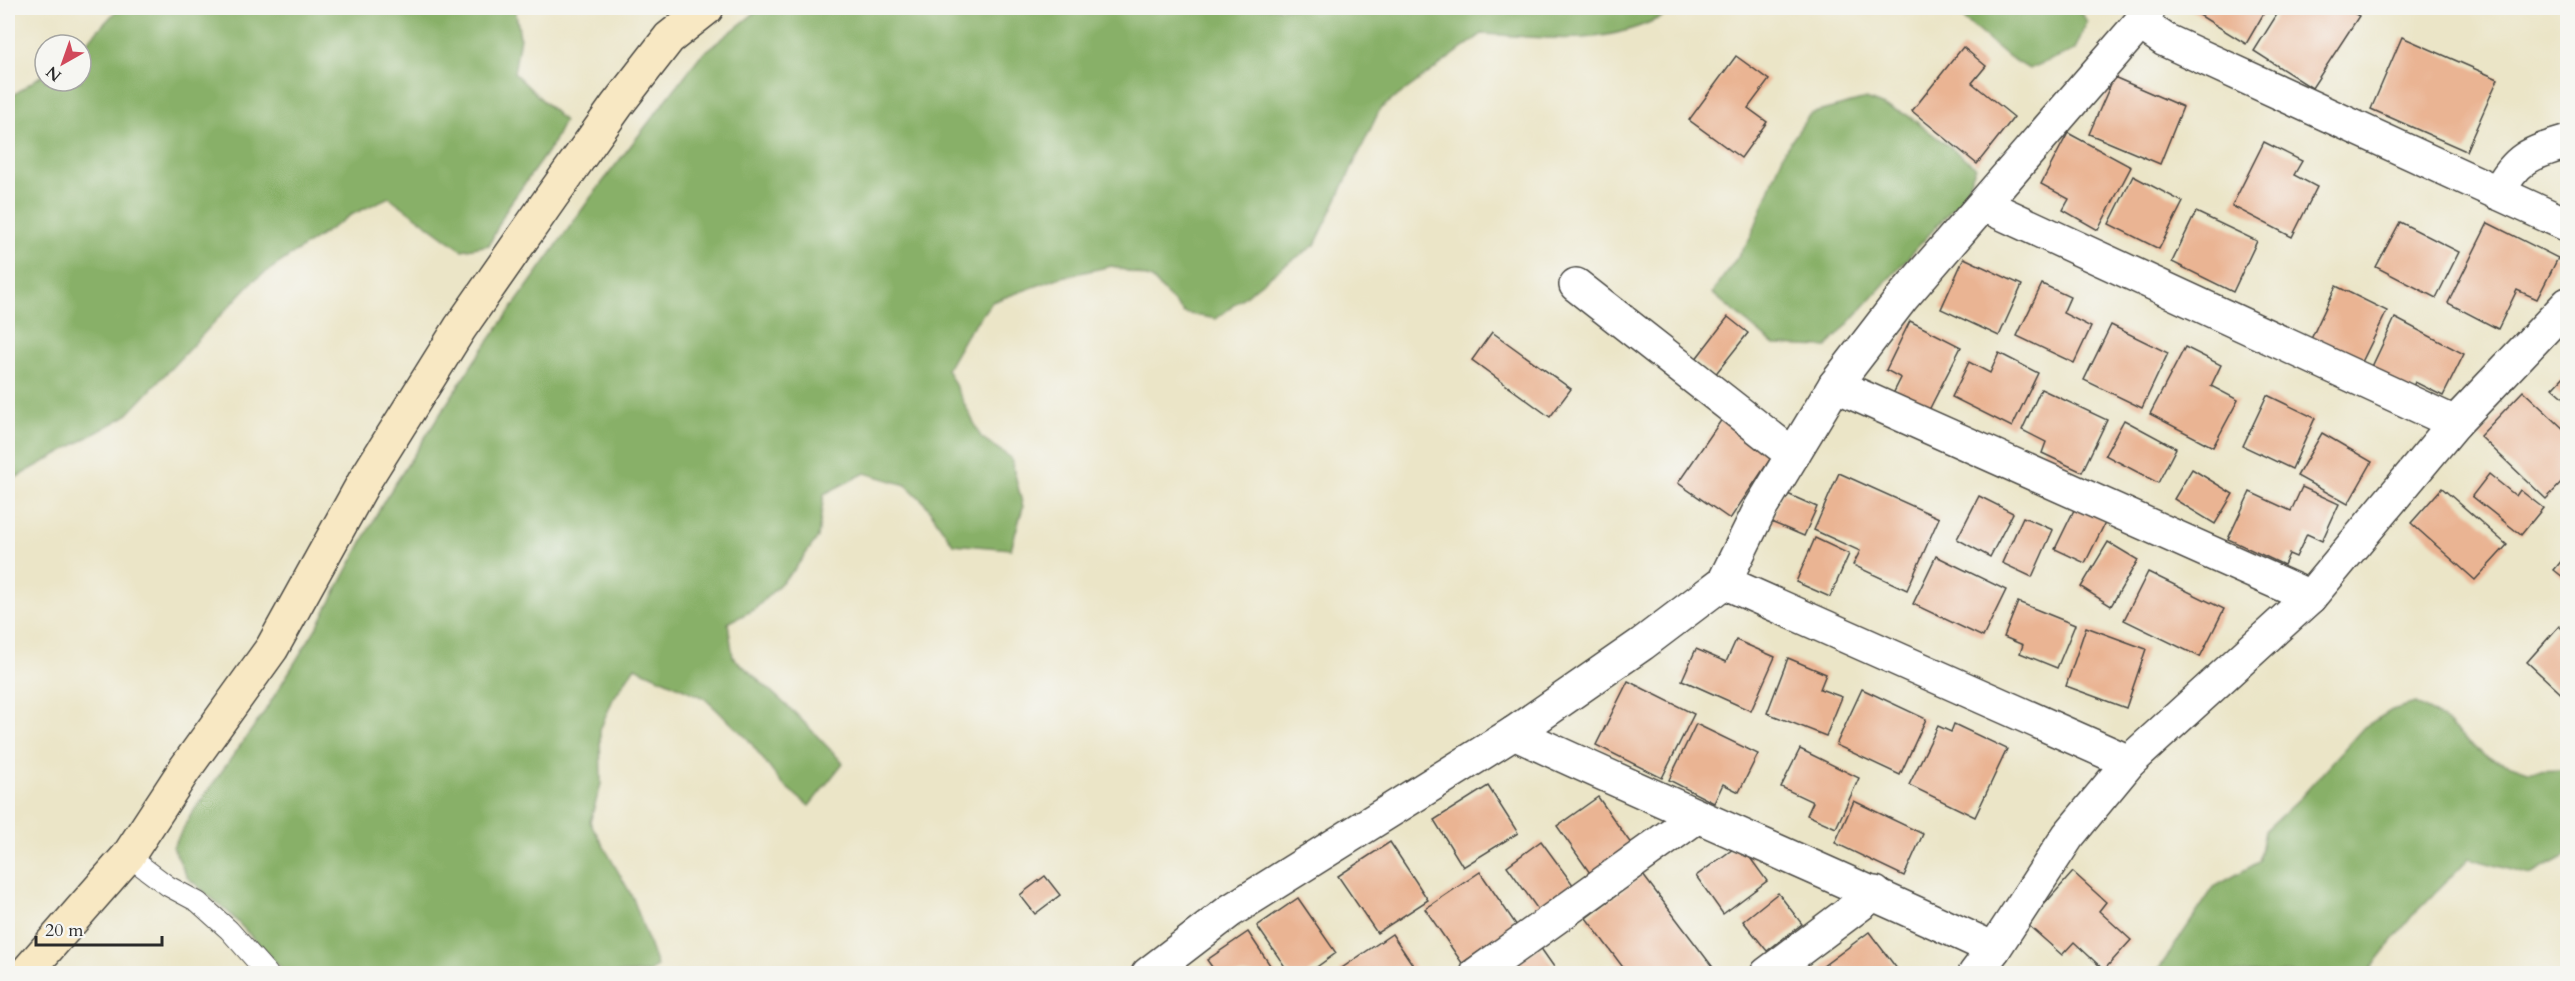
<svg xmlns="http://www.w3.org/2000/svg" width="2575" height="981" font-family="Cardo,serif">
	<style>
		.forest { fill: #88b067; stroke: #5a6e49; stroke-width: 1.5 }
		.building { fill: #eab493 }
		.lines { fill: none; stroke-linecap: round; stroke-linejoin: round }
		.lane-casing { stroke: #484742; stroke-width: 22 }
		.street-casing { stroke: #484742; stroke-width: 36 }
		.secondary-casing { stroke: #484742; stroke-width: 36 }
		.lane { stroke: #fff; stroke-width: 20 }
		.street { stroke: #fff; stroke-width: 33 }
		.secondary { stroke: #f8e8c3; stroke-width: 33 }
	</style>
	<rect width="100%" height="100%" fill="#f6f6f2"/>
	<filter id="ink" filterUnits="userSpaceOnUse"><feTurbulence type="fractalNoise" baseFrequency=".0167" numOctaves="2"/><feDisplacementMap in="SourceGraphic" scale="12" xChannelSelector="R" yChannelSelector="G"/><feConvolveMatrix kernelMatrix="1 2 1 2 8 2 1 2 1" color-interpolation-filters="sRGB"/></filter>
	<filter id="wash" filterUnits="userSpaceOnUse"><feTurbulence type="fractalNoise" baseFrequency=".008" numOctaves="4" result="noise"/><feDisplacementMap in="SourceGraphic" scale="24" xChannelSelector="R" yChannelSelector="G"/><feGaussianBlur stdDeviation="1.35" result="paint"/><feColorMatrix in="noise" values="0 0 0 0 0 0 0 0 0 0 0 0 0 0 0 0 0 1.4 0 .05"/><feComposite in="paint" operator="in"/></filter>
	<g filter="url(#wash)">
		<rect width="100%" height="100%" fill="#ebe5c7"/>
		<g class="forest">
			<polygon points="119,8 515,8 520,37 514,73 564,121 552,145 507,208 489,245 462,250 389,197 351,215 253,281 126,416 8,482 8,99 45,73 45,81 81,81 81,48"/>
			<path d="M 761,8 L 1678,8 C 1609,49 1558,38 1482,34 L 1380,109 L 1315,245 L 1278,270 L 1216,319 L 1184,313 L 1152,279 L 1112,266 L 1061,277 L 992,302 L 967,334 L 947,369 L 981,437 L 1011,458 L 1023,507 L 1011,549 L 953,544 L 924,502 L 906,485 L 865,473 L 824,494 L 818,537 L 794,570 L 755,609 L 728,623 L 733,657 L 796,714 L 843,763 L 809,806 L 781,783 L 748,739 L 704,698 L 635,667 L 613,699 L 600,730 L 601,784 L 590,822 L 633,898 L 657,966 L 649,973 L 286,973 L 228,912 L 187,877 L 173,847 L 192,813 L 265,711 L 318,625 L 384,501 L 475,360 L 591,197 L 700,56 Z"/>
			<polygon points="1951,8 2079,8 2087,22 2075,50 2029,69 2006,55"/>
			<polygon points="1866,99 1907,115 1976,167 1963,197 1827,347 1774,345 1712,293 1750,239 1785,150 1810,114"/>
			<polygon points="2415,703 2439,716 2485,756 2528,771 2567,770 2567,855 2530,875 2469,858 2412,916 2367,973 2156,973 2214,887 2259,862 2265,831 2301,797 2364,727 2392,710"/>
		</g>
		<g id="blocks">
			<g class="building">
				<polygon points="2188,8 2267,8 2246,44"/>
				<polygon points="2281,8 2305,10 2306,8 2345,8 2359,16 2312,88 2254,51"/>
				<polygon points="2402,37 2498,79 2466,151 2371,109"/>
				<polygon points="1963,47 1986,66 1972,83 2014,117 1977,164 1912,111"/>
				<polygon points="1736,56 1769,80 1748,108 1767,122 1741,158 1689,120"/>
				<polygon points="2114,77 2183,107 2160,164 2089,134"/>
				<polygon points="2068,133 2131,167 2098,230 2063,210 2069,199 2041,184"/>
				<polygon points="2264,142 2302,161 2294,175 2317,187 2292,237 2232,206"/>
				<polygon points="2133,176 2183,202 2159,249 2109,224"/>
				<polygon points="2196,212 2257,241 2233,292 2172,262"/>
				<polygon points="2400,222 2459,252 2436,298 2376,267"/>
				<polygon points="2488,223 2558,258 2537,299 2517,290 2498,329 2448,303"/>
				<polygon points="1964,258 2022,285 1999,336 1941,309"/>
				<polygon points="2042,284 2070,297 2063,313 2091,327 2074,363 2017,336"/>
				<polygon points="2336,286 2387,311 2361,364 2311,339"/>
				<polygon points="1728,317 1748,333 1714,376 1695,360"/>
				<polygon points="2395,318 2464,354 2443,396 2415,382 2410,393 2369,373"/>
				<polygon points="1910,321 1961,347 1928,412 1893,394 1901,378 1886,370"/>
				<polygon points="2111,325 2168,353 2142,408 2084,380"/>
				<polygon points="1492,332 1571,389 1550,417 1472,360"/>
				<polygon points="2185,347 2221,365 2211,386 2238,400 2213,447 2150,414"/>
				<polygon points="1999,353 2038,373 2012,427 1952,397 1969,362 1990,373"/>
				<polygon points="2568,372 2568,401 2553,388"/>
				<polygon points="2041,389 2107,420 2082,472 2042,453 2046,442 2022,430"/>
				<polygon points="2523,391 2568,433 2568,476 2546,499 2480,436"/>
				<polygon points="2267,395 2315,418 2292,469 2243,446"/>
				<polygon points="1722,419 1773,455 1730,519 1678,483"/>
				<polygon points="2124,420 2176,448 2158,483 2105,455"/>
				<polygon points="2322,433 2372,462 2348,504 2297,476"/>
				<polygon points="2192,469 2233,494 2215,524 2174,499"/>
				<polygon points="1839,473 1939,518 1907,590 1853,565 1860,551 1814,530"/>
				<polygon points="2489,474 2516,496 2520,490 2543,508 2521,535 2472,496"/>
				<polygon points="2302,487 2339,504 2322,541 2307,534 2296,557 2289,554 2284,565 2228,539 2250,492 2291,511"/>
				<polygon points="2442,488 2507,545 2475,580 2411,523"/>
				<polygon points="1783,492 1817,507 1804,536 1771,522"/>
				<polygon points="1979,496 2013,513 1990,557 1957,539"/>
				<polygon points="2076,506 2106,521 2085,563 2055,549"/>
				<polygon points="2023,517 2053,530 2032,577 2002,563"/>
				<polygon points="1815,538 1849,554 1830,597 1796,582"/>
				<polygon points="2108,542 2138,560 2111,606 2081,587"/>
				<polygon points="2568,553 2568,581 2554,570"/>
				<polygon points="1936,556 2006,590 1983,637 1913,604"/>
				<polygon points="2148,572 2224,609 2200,657 2124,620"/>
				<polygon points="2018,602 2075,625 2057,668 2020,653 2023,645 2004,637"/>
				<polygon points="2559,626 2568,634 2568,700 2527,662"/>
				<polygon points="2086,627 2146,649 2126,708 2066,686"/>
				<polygon points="1736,640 1775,657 1751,711 1682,680 1696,649 1726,662"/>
				<polygon points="1788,658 1826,674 1820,689 1842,697 1826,736 1767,713"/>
				<polygon points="1628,681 1694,714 1662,778 1596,745"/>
				<polygon points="1862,689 1926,719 1900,775 1836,745"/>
				<polygon points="1696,724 1758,754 1739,792 1723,784 1714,803 1669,780"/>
				<polygon points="1954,724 2007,749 1975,817 1909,785 1938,726 1951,732"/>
				<polygon points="1800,749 1859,778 1836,828 1807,815 1813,802 1781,787"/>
				<polygon points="1488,786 1518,833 1463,867 1434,820"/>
				<polygon points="1598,797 1634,848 1592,876 1557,826"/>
				<polygon points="1854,801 1923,834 1904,876 1835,843"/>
				<polygon points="1541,841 1574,886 1539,911 1507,866"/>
				<polygon points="1390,842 1428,900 1377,933 1338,876"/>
				<polygon points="1740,844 1767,881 1723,914 1696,876"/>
				<polygon points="1480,872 1517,926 1462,963 1425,909"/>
				<polygon points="2073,872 2106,902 2099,911 2131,940 2104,970 2074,942 2062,955 2027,924"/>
				<polygon points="1643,875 1718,974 1628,974 1586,918"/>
				<polygon points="1045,876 1060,895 1035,914 1020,895"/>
				<polygon points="1778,893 1802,924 1767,951 1743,921"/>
				<polygon points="1298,898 1336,953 1307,974 1290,974 1257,926"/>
				<polygon points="1248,932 1276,974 1217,974 1207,960"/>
				<polygon points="1869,932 1901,974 1827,974 1822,967"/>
				<polygon points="1392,934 1419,974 1342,974 1339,970"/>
				<polygon points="1540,947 1559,974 1502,974"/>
			</g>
		</g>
	</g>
	<g filter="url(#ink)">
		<use href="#blocks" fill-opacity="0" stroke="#484742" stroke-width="1.5"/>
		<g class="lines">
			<defs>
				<polyline id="lane" points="128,856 168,886 198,902 229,930 268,974"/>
				<g id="street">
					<polyline points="2140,23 2165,40 2568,225"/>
					<path d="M 2498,193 C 2516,157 2531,153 2568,142"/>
					<polyline points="1984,205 2455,423"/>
					<polyline points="1576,285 1793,455"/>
					<polyline points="1835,385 2310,597"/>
					<polyline points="1724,582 2129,762"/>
					<path d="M 1514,733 C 1673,807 1835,875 1994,949 L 2068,836 L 2129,762 L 2310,597 L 2455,423 L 2568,304"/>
					<polyline points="1148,974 1230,911 1514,733 1642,644 1724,582 1760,509 1835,385 1902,298 2140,23 2149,8"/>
					<polyline points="1477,974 1696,817"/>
					<polyline points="1767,974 1875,893"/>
					<polyline points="1975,974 1994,949"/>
				</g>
				<polyline id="secondary" points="25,974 128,856 185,769 272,648 365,480 460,328 552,196 617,105 669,38 707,8"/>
			</defs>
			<use href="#lane" class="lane-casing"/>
			<use href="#street" class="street-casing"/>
			<use href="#secondary" class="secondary-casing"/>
			<use href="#lane" class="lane"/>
			<use href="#street" class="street"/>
			<use href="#secondary" class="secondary"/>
		</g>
	</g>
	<rect width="2575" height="981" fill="none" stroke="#f6f6f2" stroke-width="30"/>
	<g transform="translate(63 63) rotate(220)"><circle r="28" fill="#f6f6f2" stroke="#a5a5a2" stroke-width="1.5"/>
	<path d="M0-4.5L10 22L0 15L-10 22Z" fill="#d1495b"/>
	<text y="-9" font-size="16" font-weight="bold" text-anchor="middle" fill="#2b2b2b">N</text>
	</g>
	<path d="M36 936v9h126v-9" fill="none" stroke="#2b2b2b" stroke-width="3"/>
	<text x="45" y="936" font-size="18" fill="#2b2b2b" stroke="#f6f6f2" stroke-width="4.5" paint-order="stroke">20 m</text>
</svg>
